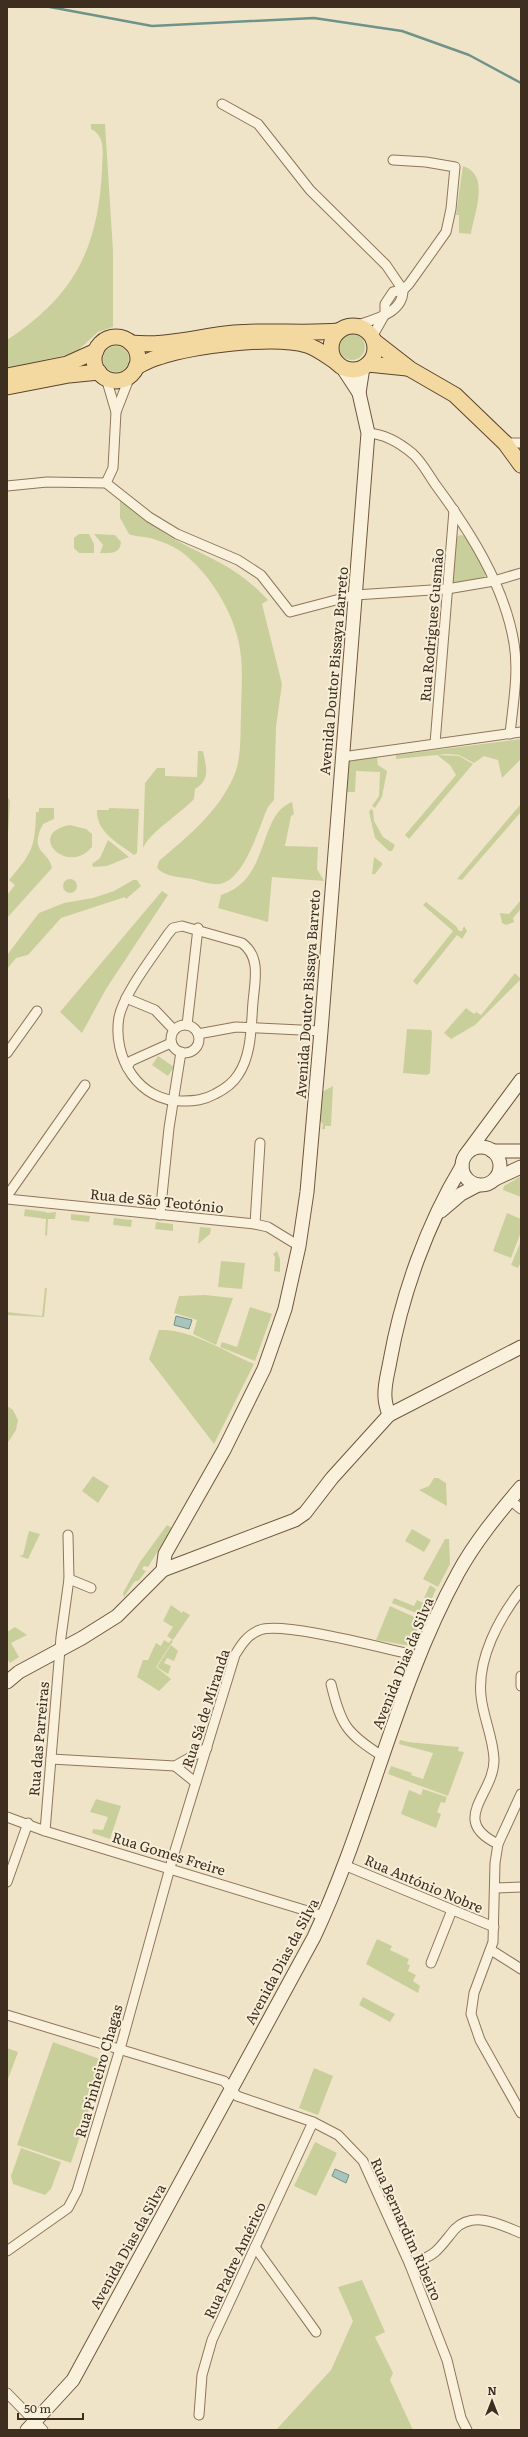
<svg xmlns="http://www.w3.org/2000/svg" width="528" height="2437" font-family="Literata,serif">
	<style>
		.green { fill: #c9cf9b }
		.water { fill: #a9c4bc; stroke: #6f938a }
		.lines { fill: none; stroke-linecap: round; stroke-linejoin: round }
		.stream { stroke: #6f938a; stroke-width: 2.5 }
		.street-casing { stroke: #8d765c; stroke-width: 11 }
		.secondary-casing { stroke: #6f573f; stroke-width: 15 }
		.primary-casing { stroke: #5b4430; stroke-width: 17 }
		.street { stroke: #faf1dc; stroke-width: 9 }
		.secondary { stroke: #faf1dc; stroke-width: 13 }
		.primary { stroke: #f3d9a0; stroke-width: 15 }
		.labels { text-anchor: middle; dominant-baseline: central; stroke-width: 4; stroke-linejoin: round; paint-order: stroke }
		.street-label { font-size: 14px; fill: #3d2e20; stroke: #f7eed8 }
	</style>
	<rect width="100%" height="100%" fill="#f0e4c8"/>
	<g class="green">
		<path d="M 91,124 L 105,124 L 113,251 L 113,327 L 98,332 L 75,353 L 7,368 L 7,340 C 74,296 98,249 102,170 C 102,155 107,137 91,129 Z"/>
		<path d="M 463,166 C 491,175 474,214 471,234 L 459,233 L 459,215 L 456,215 Z"/>
		<circle cx="352" cy="347" r="13"/>
		<circle cx="116" cy="359" r="13"/>
		<path d="M 120,500 C 135,512 151,525 167,535 C 206,558 235,564 268,600 L 262,604 L 282,684 L 276,727 L 274,800 L 268,807 C 258,829 245,880 219,884 C 211,885 200,881 192,879 C 181,877 165,877 157,868 L 159,861 C 188,836 217,813 233,778 C 242,759 240,735 241,715 C 241,696 243,676 241,657 C 238,619 213,577 183,553 C 174,546 161,541 150,538 C 143,536 135,537 129,534 L 120,518 Z"/>
		<polygon points="79,534 89,534 94,544 94,553 79,553 74,548 74,538"/>
		<path d="M 94,534 L 115,535 L 121,542 C 120,555 109,553 100,553 L 103,545 Z"/>
		<polygon points="460,535 467,536 486,574 484,578 455,584 451,581 455,538"/>
		<polygon points="521,739 521,759 502,778 498,760 484,756 474,763 459,755 447,754 396,759 396,755"/>
		<path d="M 198,751 L 203,751 C 206,767 211,779 195,789 L 194,799 C 181,813 149,833 143,848 L 145,783 L 157,768 L 165,768 L 165,776 L 197,777 Z"/>
		<polygon points="437,755 459,756 473,764 409,839 405,835 456,775 450,765"/>
		<polygon points="377,757 378,765 387,771 382,797 375,808 372,806 379,796 380,772 356,771 355,792 346,792 349,761"/>
		<polygon points="7,796 10,801 7,851"/>
		<path d="M 292,802 L 294,814 L 291,816 L 285,846 L 318,847 L 317,869 L 324,881 L 272,877 L 268,922 L 218,908 L 221,895 C 271,880 257,815 292,802 Z"/>
		<polygon points="520,805 521,812 462,880 457,879"/>
		<path d="M 39,808 L 54,808 L 54,819 L 43,824 C 28,853 49,850 52,868 L 7,918 L 7,895 L 15,885 L 9,880 C 32,853 35,848 36,812 L 39,812 Z"/>
		<path d="M 109,808 L 139,809 L 137,853 L 134,855 C 118,843 96,832 97,810 L 109,810 Z"/>
		<polygon points="371,809 373,810 374,821 383,837 395,845 392,851 389,851 375,838 369,812"/>
		<path d="M 70,825 L 86,829 L 92,834 L 92,847 C 67,877 25,833 70,825 Z"/>
		<polygon points="108,840 129,857 107,866 93,867 92,864 100,858"/>
		<polygon points="374,857 382,863 382,865 375,874 372,874"/>
		<circle cx="70" cy="886" r="7"/>
		<polygon points="133,880 137,880 141,886 126,899 125,897 61,918 28,955 16,958 7,969 7,955 39,913 64,903 93,898 114,891"/>
		<polygon points="162,891 168,895 106,989 82,1033 60,1012"/>
		<polygon points="521,900 521,909 513,918 514,922 506,925 502,923 500,913 509,914"/>
		<polygon points="426,902 456,926 459,931 462,931 464,926 467,931 462,939 457,935 417,985 413,981 453,931 423,905"/>
		<polygon points="515,973 521,979 475,1025 451,1039 444,1033 466,1008 474,1014 476,1012 481,1015"/>
		<polygon points="407,1029 431,1030 432,1033 430,1073 427,1075 403,1073"/>
		<polygon points="158,1056 174,1067 168,1076 152,1065"/>
		<polygon points="333,1086 331,1126 325,1126 325,1129 322,1129 323,1124 320,1121 322,1092"/>
		<polygon points="521,1176 521,1197 503,1190 504,1186"/>
		<polygon points="25,1209 46,1212 46,1213 56,1212 55,1219 48,1219 47,1236 45,1235 46,1219 24,1216"/>
		<polygon points="507,1213 521,1219 521,1232 511,1258 493,1251"/>
		<polygon points="71,1214 90,1216 89,1222 71,1220"/>
		<polygon points="114,1218 132,1220 131,1227 113,1225"/>
		<polygon points="156,1222 173,1224 173,1231 155,1229"/>
		<polygon points="200,1227 211,1228 210,1234 198,1244"/>
		<polygon points="521,1241 521,1262 518,1268 511,1265"/>
		<polygon points="277,1251 280,1259 280,1272 274,1271 275,1257 273,1254"/>
		<polygon points="221,1261 245,1263 242,1289 218,1287"/>
		<polygon points="45,1288 47,1288 44,1317 7,1315 7,1312 42,1316"/>
		<polygon points="205,1295 233,1298 216,1345 193,1334 197,1320 174,1313 179,1296"/>
		<polygon points="250,1307 272,1314 255,1361 220,1347 222,1342 237,1347"/>
		<path d="M 159,1330 C 189,1328 226,1352 254,1364 L 214,1444 L 149,1359 Z"/>
		<polygon points="7,1406 13,1410 18,1420 16,1430 7,1444"/>
		<polygon points="93,1476 109,1486 98,1503 82,1491"/>
		<polygon points="434,1478 438,1478 446,1483 447,1506 419,1490 429,1486"/>
		<polygon points="167,1525 172,1528 148,1567 144,1566 142,1569 146,1571 139,1580 134,1582 124,1597 123,1593 140,1562"/>
		<polygon points="412,1529 431,1540 424,1552 405,1541"/>
		<polygon points="29,1531 40,1534 28,1559 19,1556 23,1555"/>
		<polygon points="445,1539 449,1539 450,1564 438,1587 423,1579"/>
		<polygon points="430,1585 436,1589 431,1601 424,1598"/>
		<polygon points="394,1598 414,1606 417,1600 426,1604 421,1615 392,1603"/>
		<polygon points="171,1605 182,1613 183,1611 190,1615 173,1640 167,1636 173,1627 163,1621"/>
		<polygon points="390,1606 421,1620 411,1646 376,1640"/>
		<polygon points="15,1627 27,1635 11,1643 19,1657 10,1663 7,1659 7,1632"/>
		<polygon points="164,1640 169,1643 171,1640 173,1641 156,1667 171,1679 159,1691 137,1677 143,1660 148,1660 156,1643 161,1646"/>
		<polygon points="171,1645 178,1651 174,1661 167,1658 164,1663 171,1666 168,1674 157,1667"/>
		<polygon points="400,1740 408,1742 459,1747 458,1751 464,1752 448,1796 388,1774 391,1766 412,1773 411,1775 423,1779 433,1753 399,1744"/>
		<polygon points="423,1789 447,1797 445,1803 441,1802 437,1812 441,1814 436,1828 401,1814 409,1790 421,1795"/>
		<polygon points="96,1799 121,1806 110,1839 92,1833 93,1829 103,1830 108,1817 90,1812"/>
		<polygon points="377,1939 392,1946 390,1950 409,1959 407,1964 410,1965 408,1971 416,1975 413,1981 420,1986 418,1993 366,1964"/>
		<polygon points="363,1997 395,2014 390,2022 359,2005"/>
		<polygon points="53,2042 105,2061 71,2163 17,2145"/>
		<polygon points="7,2048 18,2052 7,2082"/>
		<polygon points="314,2068 333,2076 318,2115 299,2108"/>
		<polygon points="315,2142 337,2153 316,2196 294,2186"/>
		<polygon points="21,2148 61,2162 51,2189 45,2195 13,2184 11,2176"/>
		<polygon points="362,2280 385,2332 375,2337 393,2373 390,2380 413,2430 276,2430 331,2370 353,2321 338,2287"/>
	</g>
	<g class="water">
		<polygon points="176,1316 192,1320 189,1329 174,1325"/>
		<polygon points="335,2169 349,2175 346,2183 332,2176"/>
	</g>
	<g class="lines">
		<polyline class="stream" points="50,7 152,26 314,18 402,31 469,55 521,83"/>
		<defs>
			<g id="street">
				<polyline points="222,104 258,124 310,190 386,265 403,290"/>
				<path d="M 355,326 C 374,319 403,314 403,290"/>
				<polyline points="372,337 385,314 385,304 393,292 403,290 409,284 446,232 451,209 455,167 426,162 393,160"/>
				<polyline points="106,378 116,412"/>
				<path d="M 368,433 C 385,434 400,443 413,454 C 422,462 428,474 435,484 C 469,530 504,584 514,643 C 519,672 513,704 510,734"/>
				<polyline points="505,443 521,443"/>
				<polyline points="106,483 113,468 116,412 130,376"/>
				<polyline points="7,486 47,482 106,483 149,517 177,534 238,560 261,575 290,612 355,595 447,589 494,581 521,573"/>
				<polyline points="435,743 454,510"/>
				<polyline points="342,757 521,732"/>
				<path d="M 182,926 L 242,943 C 261,957 255,980 253,1002 C 251,1025 252,1055 238,1075 C 233,1083 223,1090 215,1094 C 204,1100 195,1101 183,1101 C 139,1102 112,1058 119,1017 C 124,993 154,955 168,934 L 173,928 Z"/>
				<polyline points="126,998 155,1010 174,1030"/>
				<polyline points="187,1025 198,928"/>
				<circle cx="185" cy="1039" r="14"/>
				<polyline points="198,1034 236,1027 321,1031"/>
				<polyline points="7,1053 37,1011"/>
				<polyline points="127,1067 131,1061 171,1043"/>
				<polyline points="7,1196 85,1085"/>
				<polyline points="7,1199 255,1224 268,1227 299,1246"/>
				<polyline points="160,1215 169,1128 181,1052"/>
				<polyline points="255,1224 260,1143"/>
				<polyline points="510,1500 521,1509"/>
				<polyline points="69,1579 91,1588"/>
				<polyline points="521,1676 521,1686"/>
				<path d="M 331,1684 C 341,1725 346,1733 382,1756"/>
				<polyline points="51,1759 175,1766 207,1748"/>
				<polyline points="175,1766 195,1782"/>
				<polyline points="521,1794 498,1844 495,1863 493,1942 474,1993 471,2014 480,2040 521,2113"/>
				<polyline points="7,1817 45,1831 324,1916"/>
				<polyline points="45,1831 61,1637 69,1579 68,1535"/>
				<path d="M 498,1844 C 448,1820 495,1794 494,1759 C 493,1737 483,1717 481,1696 C 477,1659 499,1618 521,1590"/>
				<polyline points="344,1865 494,1927"/>
				<polyline points="7,1882 28,1823"/>
				<polyline points="495,1888 521,1887"/>
				<polyline points="491,1950 521,1969"/>
				<polyline points="431,1963 452,1910"/>
				<polyline points="7,2015 224,2081 237,2096 313,2122 338,2135 363,2161 410,2265 447,2360 461,2418 467,2430"/>
				<polyline points="255,2247 316,2332"/>
				<path d="M 7,2251 L 68,2208 L 77,2191 L 120,2049 L 173,1857 L 235,1655 C 241,1645 248,1634 260,1630 C 283,1621 389,1650 419,1656"/>
				<path d="M 410,2265 C 418,2261 428,2258 435,2252 C 442,2246 448,2237 455,2229 C 474,2210 501,2225 521,2233"/>
				<polyline points="7,2393 43,2430"/>
				<polyline points="199,2415 202,2375 212,2340 313,2122"/>
			</g>
			<g id="secondary">
				<polyline points="359,393 363,367"/>
				<circle cx="481" cy="1166" r="19"/>
				<polyline points="492,1151 521,1151"/>
				<polyline points="467,1153 521,1080"/>
				<polyline points="495,1179 521,1167"/>
				<polyline points="441,1211 461,1194 478,1185"/>
				<path d="M 389,1415 C 387,1409 385,1403 385,1397 C 384,1385 388,1373 390,1361 C 402,1294 427,1224 462,1166"/>
				<polyline points="163,1570 165,1554 224,1450 264,1369 285,1309 299,1246 307,1192 321,1031 368,433 359,393 342,367"/>
				<polyline points="7,1682 19,1672 82,1638 117,1616 163,1570 295,1520 305,1513 332,1478 389,1415 521,1347"/>
				<path d="M 27,2430 L 73,2380 L 314,1937 C 370,1818 395,1688 458,1573 C 475,1542 498,1514 521,1487"/>
			</g>
			<g id="primary">
				<circle cx="353" cy="348" r="22"/>
				<circle cx="116" cy="359" r="22"/>
				<polyline points="374,341 410,369 455,395 505,443 521,465"/>
				<path d="M 131,343 C 165,347 200,336 234,333 C 269,330 304,334 339,331"/>
				<polyline points="368,364 407,368"/>
				<path d="M 136,367 C 144,363 151,359 159,357 C 193,346 273,335 307,345 C 317,348 327,356 336,362"/>
				<polyline points="7,376 67,364 96,351"/>
				<polyline points="7,387 69,375 99,372"/>
			</g>
		</defs>
		<use href="#street" class="street-casing"/>
		<use href="#secondary" class="secondary-casing"/>
		<use href="#primary" class="primary-casing"/>
		<use href="#street" class="street"/>
		<use href="#secondary" class="secondary"/>
		<use href="#primary" class="primary"/>
	</g>
	<g class="labels">
		<g class="street-label">
			<text transform="translate(431 625) rotate(-85)">Rua Rodrigues Gusmão</text>
			<text transform="translate(333 671) rotate(-85)">Avenida Doutor Bissaya Barreto</text>
			<text transform="translate(307 994) rotate(-86)">Avenida Doutor Bissaya Barreto</text>
			<text transform="translate(157 1200) rotate(6)">Rua de São Teotónio</text>
			<text transform="translate(402 1663) rotate(-68)">Avenida Dias da Silva</text>
			<text transform="translate(205 1708) rotate(-72)">Rua Sá de Miranda</text>
			<text transform="translate(38 1739) rotate(-85)">Rua das Parreiras</text>
			<text transform="translate(169 1853) rotate(17)">Rua Gomes Freire</text>
			<text transform="translate(424 1883) rotate(23)">Rua António Nobre</text>
			<text transform="translate(281 1961) rotate(-62)">Avenida Dias da Silva</text>
			<text transform="translate(98 2071) rotate(-74)">Rua Pinheiro Chagas</text>
			<text transform="translate(407 2229) rotate(66)">Rua Bernardim Ribeiro</text>
			<text transform="translate(127 2246) rotate(-61)">Avenida Dias da Silva</text>
			<text transform="translate(234 2260) rotate(-65)">Rua Padre Américo</text>
		</g>
	</g>
	<rect width="528" height="2437" fill="none" stroke="#3d2e20" stroke-width="16"/>
	<g transform="translate(492 2401)" stroke="#f7eed8" stroke-width="3" paint-order="stroke">
	<path d="M0-3L7 15L0 10L-7 15Z" fill="#3d2e20"/>
	<text y="-6" font-size="11" font-weight="bold" text-anchor="middle" fill="#3d2e20">N</text>
	</g>
	<path d="M18 2413v6h65v-6" fill="none" stroke="#3d2e20" stroke-width="2"/>
	<text x="24" y="2413" font-size="12" fill="#3d2e20" stroke="#f7eed8" stroke-width="3" paint-order="stroke">50 m</text>
</svg>
